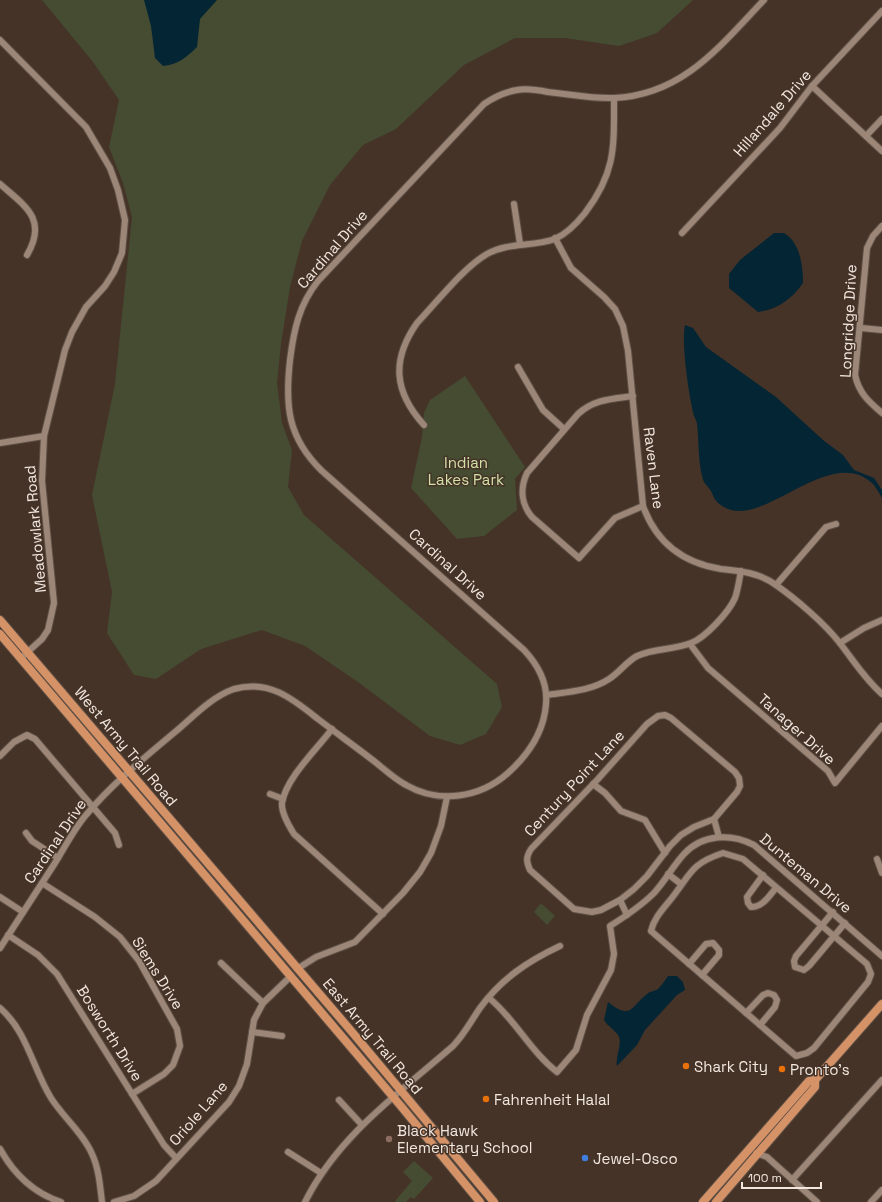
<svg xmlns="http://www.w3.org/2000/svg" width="882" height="1202" font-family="'Space Grotesk',sans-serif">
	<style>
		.green { fill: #454c32 }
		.water { fill: #042534 }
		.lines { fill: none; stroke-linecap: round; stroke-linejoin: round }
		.minor-casing { stroke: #5e4f45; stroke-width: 8 }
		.major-casing { stroke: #5e4f45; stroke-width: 10 }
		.minor { stroke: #9b8678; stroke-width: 6 }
		.major { stroke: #d59267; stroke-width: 8 }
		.food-dot { fill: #e8710a; stroke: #453327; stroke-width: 1.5 }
		.education-dot { fill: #8d6e63; stroke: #453327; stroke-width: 1.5 }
		.shop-dot { fill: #3f7fe0; stroke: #453327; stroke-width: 1.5 }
		.labels { text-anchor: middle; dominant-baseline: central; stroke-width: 3; stroke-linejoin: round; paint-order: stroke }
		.street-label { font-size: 15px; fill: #f2e7df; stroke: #453327 }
		.park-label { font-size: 15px; fill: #d1e0a7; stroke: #453327 }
		.poi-label { font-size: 15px; fill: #f2e7df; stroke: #453327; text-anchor: start }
	</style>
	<rect width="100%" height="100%" fill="#453327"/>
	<g class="green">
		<polygon points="42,0 693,0 657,33 619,46 565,38 515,38 464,65 396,129 363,145 330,185 302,241 290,287 281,344 277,383 282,423 292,450 288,487 304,515 497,684 502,707 486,734 460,745 430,736 358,682 305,646 262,630 201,649 156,679 134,675 107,633 112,592 92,495 115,384 132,217 123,183 109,147 119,100 93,62"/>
		<polygon points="465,376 525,467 515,479 517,510 484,536 457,539 411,488 422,437 424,413 430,400"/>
		<polygon points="540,904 543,905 555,916 547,925 534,912"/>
		<polygon points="414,1161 433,1178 414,1199 411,1197 406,1202 396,1202 395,1201 412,1181 403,1172"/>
	</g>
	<g class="water">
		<path d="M 144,0 L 217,0 L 200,19 L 197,47 C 187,57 177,65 163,66 L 155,58 L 151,26 Z"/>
		<path d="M 774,233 L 784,233 C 800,242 803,266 803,283 C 792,299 778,309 758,312 L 729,288 L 729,274 L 740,260 Z"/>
		<path d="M 685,325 L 693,328 L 706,347 L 776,397 L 823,440 L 843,455 L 854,470 L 874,478 L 882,490 L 882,498 C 879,493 876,487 872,483 C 826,442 756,540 717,502 C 714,499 713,495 711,491 C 709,488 706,485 704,482 C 698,467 699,440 697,424 C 697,421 695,419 694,416 C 689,397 681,343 685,325 Z"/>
		<path d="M 668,976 L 677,976 L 683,982 L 685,990 L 677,995 L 645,1030 L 637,1045 L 617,1066 C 615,1057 622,1046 619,1037 C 616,1030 608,1027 604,1020 L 608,1002 C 632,1021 631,1006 647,994 C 650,991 655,991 658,989 C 662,985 665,980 668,976 Z"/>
	</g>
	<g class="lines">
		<defs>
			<g id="minor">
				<polyline points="0,40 86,127 110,168 118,190 125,220 122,253 114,272 105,286 86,307 72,332 65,350 44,436 42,481 54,603 48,630 42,639 21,658"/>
				<polyline points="812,86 882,151"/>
				<polyline points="866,136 882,119"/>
				<path d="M 0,184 C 25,206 48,219 27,255"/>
				<polyline points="514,204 520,244"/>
				<path d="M 882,226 L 873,236 L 867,248 L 855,375 C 859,393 868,401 882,413"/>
				<polyline points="682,233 780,128 812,86 882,11"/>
				<path d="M 555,238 L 571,268 L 604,297 L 615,309 L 623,326 L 628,351 L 643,506 C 656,542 683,563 721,569 C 741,571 760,573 776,585 C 796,599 824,623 839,642 C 854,661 864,678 882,694"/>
				<polyline points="861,328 882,330"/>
				<polyline points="518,367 543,410 564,429"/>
				<path d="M 633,396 C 612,399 594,399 578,414 L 527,473 C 520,488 521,504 532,517 L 579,558 L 615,518 L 643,506"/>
				<path d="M 424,425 C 394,392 391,360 417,323 C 437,302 463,268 487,254 C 508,242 533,247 555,239 C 566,234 577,223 585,213 C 616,172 614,147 614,98"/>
				<polyline points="0,443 44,436"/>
				<polyline points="776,585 826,527 836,524"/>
				<polyline points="840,643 864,628 882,620"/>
				<polyline points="690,644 708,668 828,771 835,783 882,726"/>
				<path d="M 547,695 C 567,692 591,691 609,679 C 619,673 626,662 637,656 C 654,648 674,650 691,643 C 705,638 729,612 735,598 C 738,590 739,580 741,571"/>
				<path d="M 665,715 L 671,718 L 735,772 L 739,778 L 740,786 L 737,792 L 714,819 L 694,827 L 681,835 L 670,846 L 647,876 L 634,889 L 620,900 L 601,910 L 592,912 L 574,909 L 530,870 C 526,861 526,857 531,849 L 598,779 L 647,724 L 658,716 Z"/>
				<path d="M 332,729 C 317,749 286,778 282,803 C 281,813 289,826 294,834 L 383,914"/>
				<polyline points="0,756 14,742 27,735 35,739 115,833 119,845"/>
				<polyline points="593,784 605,793 621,811 645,820 665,853"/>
				<polyline points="270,794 283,799"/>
				<polyline points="714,819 719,837"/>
				<polyline points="26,833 32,841 58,858"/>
				<path d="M 723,853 L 743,859 L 867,964 L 871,974 L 868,982 L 814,1048 L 807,1053 L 796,1056 L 651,931 C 654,918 663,909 671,899 C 691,874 690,864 723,853 Z"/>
				<polyline points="877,859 882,873"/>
				<polyline points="668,874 681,884"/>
				<path d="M 763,875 L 747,897 L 748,903 L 751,907 C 763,907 769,896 776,888"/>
				<polyline points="42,883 95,917 120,937 139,961 177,1029 180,1046 173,1065 164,1074 132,1094"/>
				<polyline points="0,897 23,912"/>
				<polyline points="620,900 627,915"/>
				<polyline points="833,912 796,956 794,961 795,967 804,970 809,966 845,923"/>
				<polyline points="8,935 38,955 57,974 164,1145 176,1158"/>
				<path d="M 0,948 C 18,920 37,891 55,863 C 65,847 74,829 86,815 C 112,784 144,758 175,732 C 193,717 211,697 234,689 C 269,679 293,699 318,719 C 335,732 353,745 370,758 C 382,767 393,778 406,785 C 439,804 480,798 508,773 C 528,755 544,731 546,704 C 548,683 538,665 524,650 L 322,471 C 287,437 285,405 290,360 C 294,329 299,305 318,281 L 484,104 C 494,97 505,92 517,90 C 527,88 538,90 548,92 C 569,94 592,99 614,98 C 683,95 720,46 764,0"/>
				<polyline points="221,963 263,1003"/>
				<polyline points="689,964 706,944 713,943 719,950 719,955 702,975"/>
				<polyline points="297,969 316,957 355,942 403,893 420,872 431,853 441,826 447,797"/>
				<path d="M 489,998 C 515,1019 530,1051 557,1072 L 576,1050 L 587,1015 L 611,970 L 614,954 L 610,926 C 626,916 641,906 654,893 C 665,881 673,866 684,854 C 702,834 731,833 754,845 L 882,956"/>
				<path d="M 0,1008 C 27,1031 33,1069 51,1098 C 63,1117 83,1133 92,1154 C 99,1169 100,1186 102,1202"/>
				<polyline points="746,1013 763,995 768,993 774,995 777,1000 775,1007 760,1025"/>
				<polyline points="252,1032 282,1036"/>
				<polyline points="339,1100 362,1125"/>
				<path d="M 0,1149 C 14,1174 33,1193 61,1202"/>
				<polyline points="288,1152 321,1173"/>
				<polyline points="756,1153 767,1157 817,1202"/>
				<polyline points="792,1180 882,1080"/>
				<polyline points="114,1202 134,1196 156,1181 229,1102 239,1086 247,1064 254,1020 263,1003 291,976"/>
				<path d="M 305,1202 C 338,1136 399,1093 453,1046 C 464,1035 471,1021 480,1008 C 501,979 528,961 560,946"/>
				<polyline points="871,1202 882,1190"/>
			</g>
			<g id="major">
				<polyline points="0,620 352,1032 494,1202"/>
				<polyline points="0,634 400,1105 480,1202"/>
				<polyline points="703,1202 809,1081 815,1080"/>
				<polyline points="716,1202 815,1087 815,1080 882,1004"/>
			</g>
		</defs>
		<use href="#minor" class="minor-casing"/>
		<use href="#major" class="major-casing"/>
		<use href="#minor" class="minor"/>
		<use href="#major" class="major"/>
	</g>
	<g class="food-dot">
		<circle cx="686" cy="1066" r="4"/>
		<circle cx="782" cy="1069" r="4"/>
		<circle cx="486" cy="1099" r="4"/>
	</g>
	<circle class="education-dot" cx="389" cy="1139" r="4"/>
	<circle class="shop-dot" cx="585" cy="1158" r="4"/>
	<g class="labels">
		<g class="street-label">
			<text transform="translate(772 113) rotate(-49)">Hillandale Drive</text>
			<text transform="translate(332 249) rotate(-49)">Cardinal Drive</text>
			<text transform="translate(848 321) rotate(-87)">Longridge Drive</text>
			<text transform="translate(654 468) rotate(83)">Raven Lane</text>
			<text transform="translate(35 529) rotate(-95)">Meadowlark Road</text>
			<text transform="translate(448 564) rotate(42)">Cardinal Drive</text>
			<text transform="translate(797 729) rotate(42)">Tanager Drive</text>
			<text transform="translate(126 746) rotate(50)">West Army Trail Road</text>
			<text transform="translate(574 783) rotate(-47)">Century Point Lane</text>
			<text transform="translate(55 841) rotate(-56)">Cardinal Drive</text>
			<text transform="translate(806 873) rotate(40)">Dunteman Drive</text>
			<text transform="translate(158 973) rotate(58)">Siems Drive</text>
			<text transform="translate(110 1033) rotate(58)">Bosworth Drive</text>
			<text transform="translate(373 1036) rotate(50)">East Army Trail Road</text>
			<text transform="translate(198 1113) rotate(-49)">Oriole Lane</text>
		</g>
		<g class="park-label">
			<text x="466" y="462">Indian<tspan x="466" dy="17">Lakes Park</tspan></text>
		</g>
		<g class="poi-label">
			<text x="694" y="1066">Shark City</text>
			<text x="790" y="1069">Pronto's</text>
			<text x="494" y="1099">Fahrenheit Halal</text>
			<text x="397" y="1130">Black Hawk<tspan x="397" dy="17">Elementary School</tspan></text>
			<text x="593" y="1158">Jewel-Osco</text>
		</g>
	</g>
	<path d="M742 1182v6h79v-6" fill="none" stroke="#f2e7df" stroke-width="2"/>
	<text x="748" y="1182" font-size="12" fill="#f2e7df" stroke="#453327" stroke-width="3" paint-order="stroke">100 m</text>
</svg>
